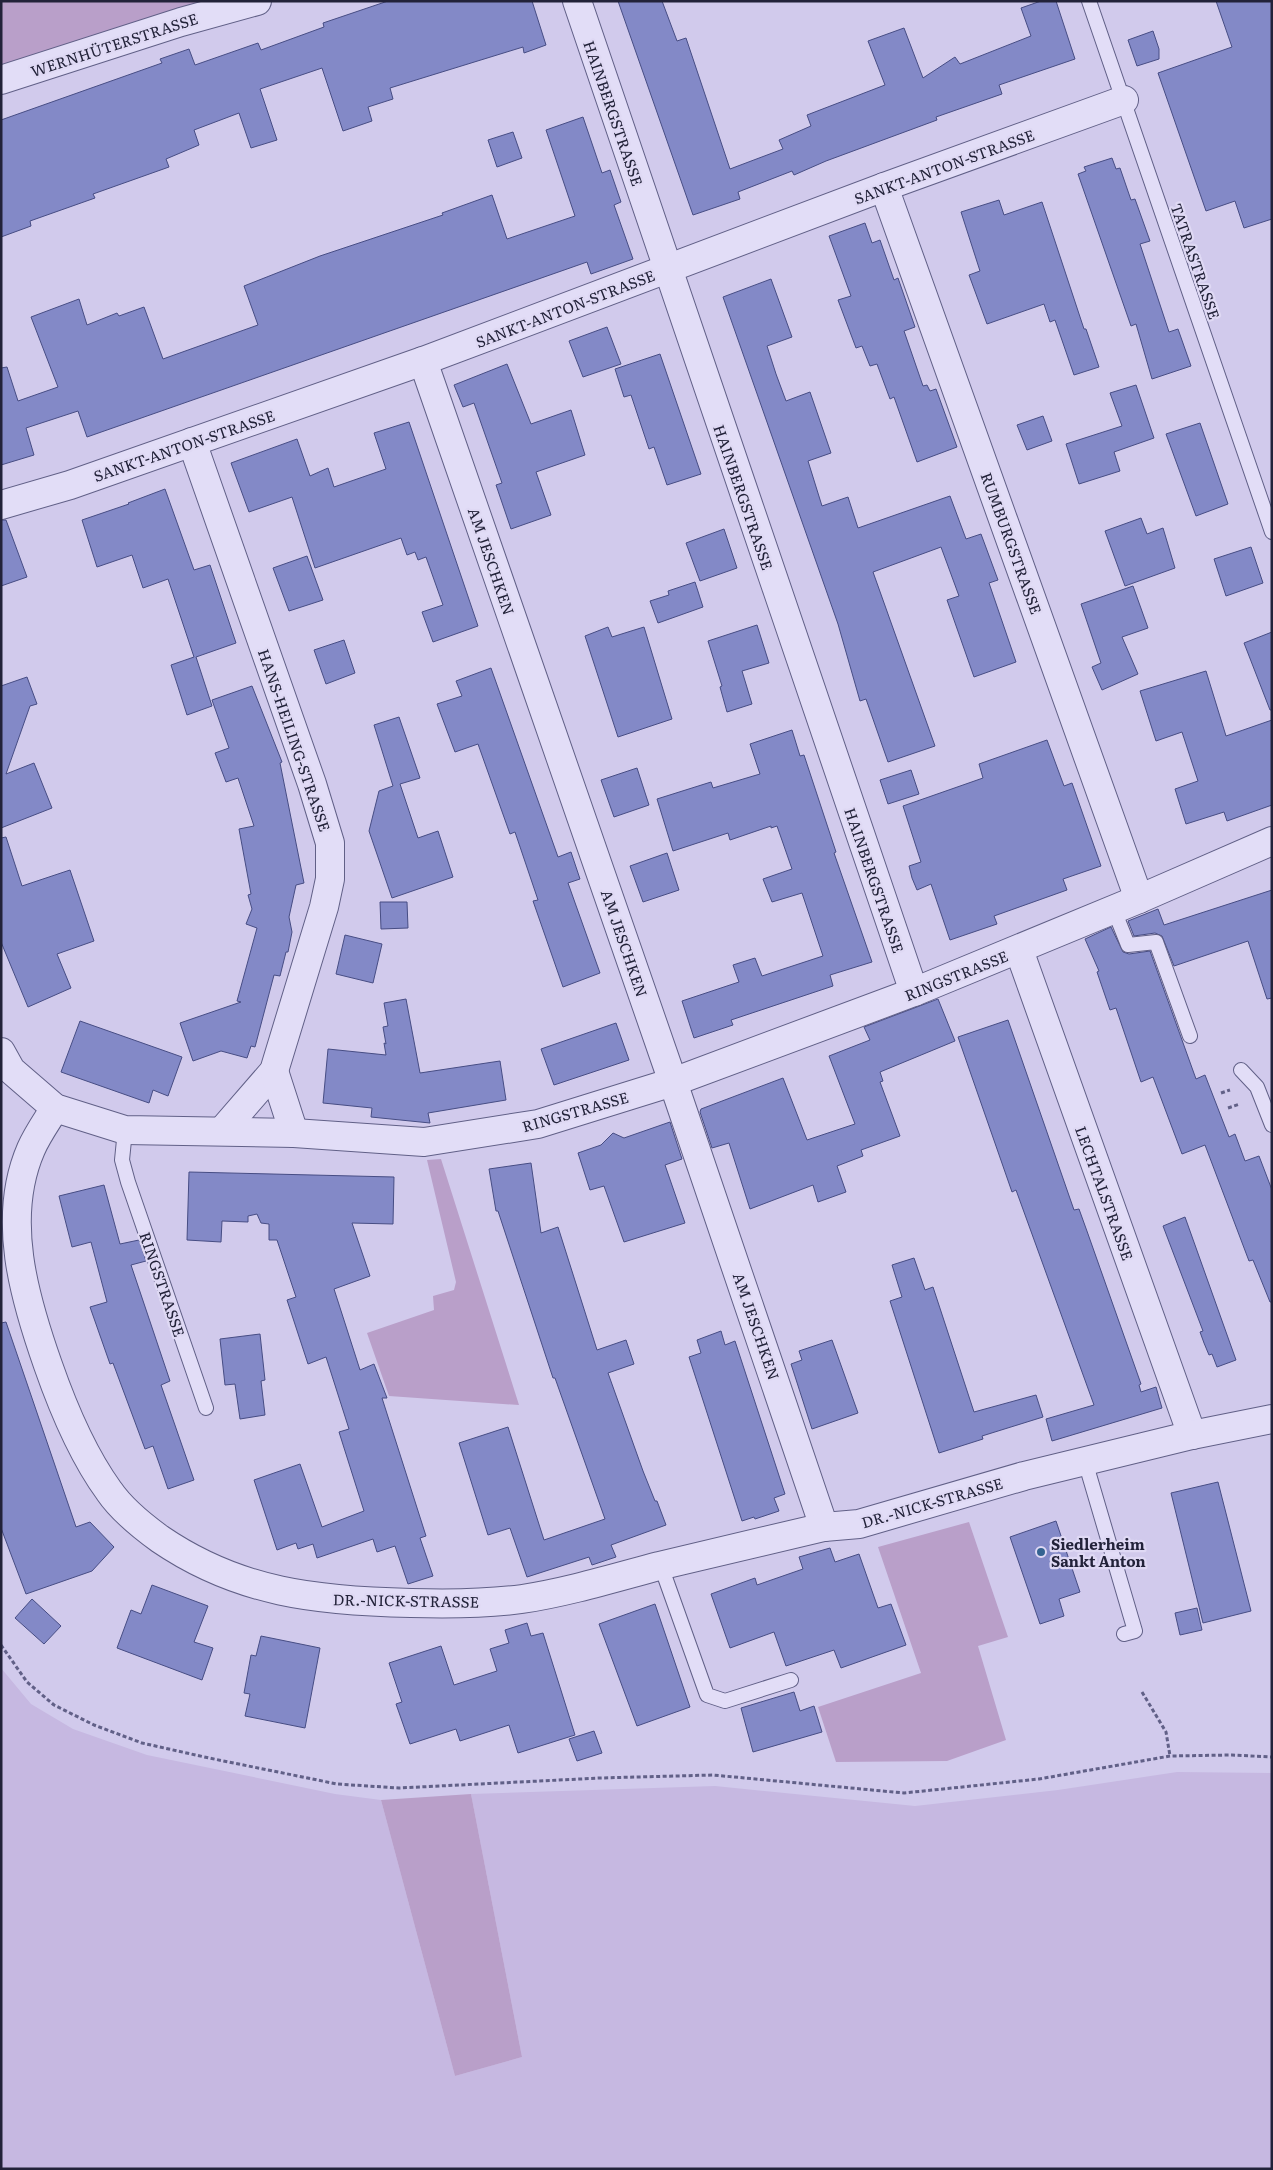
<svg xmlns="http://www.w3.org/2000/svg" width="1273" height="2170" font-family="Literata,serif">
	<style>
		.farmland { fill: #c6b8e1 }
		.green { fill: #b99fc9 }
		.building { fill: #8389c7; stroke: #474d84 }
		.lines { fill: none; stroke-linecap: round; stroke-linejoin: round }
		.service-casing { stroke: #616087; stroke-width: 16 }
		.minor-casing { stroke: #616087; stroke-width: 30 }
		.path { stroke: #616087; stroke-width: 3; stroke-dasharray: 4 2.5; stroke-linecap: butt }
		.service { stroke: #e2ddf7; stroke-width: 14 }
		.minor { stroke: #e2ddf7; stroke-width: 28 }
		.poi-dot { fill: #346391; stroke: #dfd9f4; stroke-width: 2 }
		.labels { text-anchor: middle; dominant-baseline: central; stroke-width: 4.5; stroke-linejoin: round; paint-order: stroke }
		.street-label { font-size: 15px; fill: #222239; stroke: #dfd9f4 }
		.poi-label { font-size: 15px; font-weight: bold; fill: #222239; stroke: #dfd9f4; text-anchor: start }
	</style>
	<rect width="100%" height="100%" fill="#d1caec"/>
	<polygon class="farmland" points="1,1668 31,1704 73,1729 147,1755 335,1794 381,1800 455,2076 522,2057 471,1794 715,1786 915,1806 1058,1790 1177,1772 1272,1773 1272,2169 1,2169"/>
	<g class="green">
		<polygon points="1,1 215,1 1,66"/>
		<polygon points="441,1159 519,1405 389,1396 367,1333 434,1310 433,1296 454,1290 456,1282 427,1160"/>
		<polygon points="969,1522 1008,1637 978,1646 1006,1740 947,1761 836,1762 818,1707 921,1673 878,1547"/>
		<polygon points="471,1794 522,2057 455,2076 381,1800"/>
	</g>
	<g class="building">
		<polygon points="388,1 532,1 546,45 524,53 523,47 390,88 393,99 368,107 372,121 343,131 322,68 260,89 277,140 251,148 239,113 194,130 199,145 166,159 169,167 93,194 95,198 30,221 31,226 1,237 1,120 162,63 160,59 189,49 195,65 258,43 261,50 324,27 323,23"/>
		<polygon points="618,1 662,1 677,41 686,38 730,169 783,149 779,140 811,126 807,115 885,85 868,41 904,28 923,78 955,57 960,64 1031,36 1021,8 1041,1 1056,1 1075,59 999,85 1002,94 936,117 937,120 826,161 794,175 792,171 738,192 740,199 693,215"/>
		<polygon points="1216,1 1272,1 1272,219 1244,228 1235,201 1206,211 1158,73 1232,47"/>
		<polygon points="1153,31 1159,49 1159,59 1137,66 1128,40"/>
		<polygon points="583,117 602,173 610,170 621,202 614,205 633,259 591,274 587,262 87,437 78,411 26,428 34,455 1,465 1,368 7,367 18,401 58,387 31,317 79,299 87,325 117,313 119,316 144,307 163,359 258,325 244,286 320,256 443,215 442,213 492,195 507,239 575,216 546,130"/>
		<polygon points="513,132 522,158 497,167 488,140"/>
		<polygon points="1112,158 1116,169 1120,168 1131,200 1135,199 1150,241 1140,244 1169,332 1178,329 1191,366 1152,379 1136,324 1131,326 1078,174 1086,171 1084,167"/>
		<polygon points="999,200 1004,215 1042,202 1084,329 1086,329 1099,367 1074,375 1055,320 1050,322 1044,304 987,324 969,275 980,271 961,212"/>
		<polygon points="865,223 872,243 880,240 894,280 898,278 915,327 904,331 923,386 927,385 930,391 936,389 957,447 917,462 894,397 890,399 877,364 870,366 862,346 856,348 838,300 851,296 829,236"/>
		<polygon points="771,279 792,337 767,346 776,374 786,401 810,392 831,453 808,461 822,506 848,497 858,528 950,496 966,539 981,534 998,580 989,583 1016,662 974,677 947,600 959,596 941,547 873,572 935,746 888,762 866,699 860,701 838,624 723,297"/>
		<polygon points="607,327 621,364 583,377 569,341"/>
		<polygon points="660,354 701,474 667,485 654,447 649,449 631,395 624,397 615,369"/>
		<polygon points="507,364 531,424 571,410 585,455 536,472 551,515 511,529 496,485 502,483 474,403 463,407 454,385"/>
		<polygon points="1136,385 1154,438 1114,452 1120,471 1079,484 1066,444 1122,426 1110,393"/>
		<polygon points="1043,416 1052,441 1027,450 1017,425"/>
		<polygon points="409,422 478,626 433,642 422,612 443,605 426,557 418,560 415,552 407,555 401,538 315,568 292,497 249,512 231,463 297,439 310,476 328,468 334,487 386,469 374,433"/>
		<polygon points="1200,423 1228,504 1196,516 1166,434"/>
		<polygon points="165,489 194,570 210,565 236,643 196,657 212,706 187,715 171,665 194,657 168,579 143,588 132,555 97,567 82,520 129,504 128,503"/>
		<polygon points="1141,518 1147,534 1163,528 1175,568 1125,586 1105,531"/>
		<polygon points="1,520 6,520 27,577 1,586"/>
		<polygon points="724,529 737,568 700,581 686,543"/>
		<polygon points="1251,547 1263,583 1226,596 1214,559"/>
		<polygon points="307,556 323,600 289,611 273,568"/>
		<polygon points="695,582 703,607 658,623 650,601 669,595 668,591"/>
		<polygon points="1133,586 1148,628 1122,637 1138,674 1102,690 1092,667 1101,663 1081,604"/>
		<polygon points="757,625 769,663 742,671 752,704 727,712 720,687 722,686 708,641"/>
		<polygon points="608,627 612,637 644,627 672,719 618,737 585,636"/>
		<polygon points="1272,632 1272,710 1270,710 1244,643"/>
		<polygon points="344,640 355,673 326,684 314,650"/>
		<polygon points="491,668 558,857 571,852 580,879 568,883 600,973 563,987 533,901 538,900 515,832 510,834 478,744 455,752 437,704 462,696 456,681"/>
		<polygon points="1206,671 1226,736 1272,720 1272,805 1227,821 1224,812 1186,824 1175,789 1198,781 1182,732 1156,741 1140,691"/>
		<polygon points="27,677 37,704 30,706 6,774 34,763 52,808 1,828 1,686"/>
		<polygon points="252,686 282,762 280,763 304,883 296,885 289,917 292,932 288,952 286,952 280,976 274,975 255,1047 251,1046 247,1058 221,1051 193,1061 180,1023 241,1002 237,1001 257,928 246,924 252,909 248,895 251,894 239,829 254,826 238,778 226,782 215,753 229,748 212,700"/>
		<polygon points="399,717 420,778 400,784 418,838 438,831 453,877 392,898 369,831 379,791 393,786 374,725"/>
		<polygon points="792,730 800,756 804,755 836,852 834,853 872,962 830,975 833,986 731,1020 733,1025 694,1038 682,1001 739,982 733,965 755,958 762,976 823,956 802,893 772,902 763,879 792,869 777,826 771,828 771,826 730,840 728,833 673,851 657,799 711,782 713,788 760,774 750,744"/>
		<polygon points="1047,740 1064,786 1072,783 1101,866 1063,879 1067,890 994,916 997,924 950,940 931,884 917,890 912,878 909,866 921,862 903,806 983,778 979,764"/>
		<polygon points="637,768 649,805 614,817 601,780"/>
		<polygon points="911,770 919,794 888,804 880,780"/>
		<polygon points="6,837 22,886 70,870 94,941 57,954 71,988 28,1007 1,942 1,838"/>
		<polygon points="667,853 679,890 643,902 630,866"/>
		<polygon points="1272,890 1272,998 1267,999 1248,941 1174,966 1162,936 1155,933 1134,936 1128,921 1158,909 1164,925"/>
		<polygon points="380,902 407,902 408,928 381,929"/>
		<polygon points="1111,927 1123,952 1129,954 1150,951 1196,1079 1205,1075 1229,1137 1235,1134 1245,1161 1259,1156 1272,1190 1272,1302 1270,1302 1253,1260 1249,1261 1205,1145 1182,1154 1153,1077 1141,1082 1116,1008 1110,1010 1097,972 1099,971 1085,939"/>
		<polygon points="345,935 382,944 373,983 336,974"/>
		<polygon points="406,999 420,1073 500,1061 506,1100 428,1113 430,1123 371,1117 372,1108 323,1103 328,1049 386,1055 384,1043 386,1044 383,1027 388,1026 384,1003"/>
		<polygon points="938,999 955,1041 880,1072 883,1081 880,1082 900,1136 861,1150 863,1156 837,1166 846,1192 818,1202 813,1185 750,1209 729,1143 712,1148 700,1112 701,1109 783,1078 807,1140 855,1124 829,1056 870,1040 864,1027"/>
		<polygon points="1008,1020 1074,1210 1079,1209 1088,1234 1141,1384 1139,1385 1141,1392 1156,1387 1162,1408 1052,1441 1046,1419 1094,1405 1016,1190 1012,1192 958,1037"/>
		<polygon points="80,1021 182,1057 168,1096 153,1090 149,1103 61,1072"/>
		<polygon points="616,1023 629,1060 554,1085 541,1049"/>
		<polygon points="670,1122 682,1159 665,1165 685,1223 624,1242 604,1186 590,1190 578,1153 601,1145 613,1133 624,1138"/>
		<polygon points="531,1163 541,1233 558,1227 597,1350 626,1340 634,1364 608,1373 643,1471 655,1501 657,1501 666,1525 611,1545 616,1557 592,1565 589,1557 527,1577 510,1528 488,1535 459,1443 508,1427 544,1540 605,1519 555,1378 553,1378 498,1211 496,1211 489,1169"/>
		<polygon points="189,1172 394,1177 393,1224 352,1223 370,1276 334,1289 360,1370 374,1364 387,1398 382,1398 426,1536 420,1538 433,1576 408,1584 395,1546 377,1552 373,1539 317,1558 313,1544 298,1549 296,1543 277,1550 254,1480 300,1464 322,1527 364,1511 339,1432 349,1429 326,1357 308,1364 287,1300 296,1297 277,1240 269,1240 269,1224 261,1223 257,1214 248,1216 248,1222 222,1221 221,1242 187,1240"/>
		<polygon points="104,1185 120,1244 139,1240 146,1261 131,1265 170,1381 161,1385 194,1480 168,1489 153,1446 145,1449 113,1363 110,1364 90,1307 107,1302 91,1242 72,1247 59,1196"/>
		<polygon points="1185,1217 1236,1360 1217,1367 1212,1354 1209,1355 1204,1343 1200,1332 1203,1331 1163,1226"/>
		<polygon points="914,1258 925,1290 933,1287 974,1412 1036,1395 1043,1417 982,1436 983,1439 939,1453 890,1301 902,1297 892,1265"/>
		<polygon points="6,1322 76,1527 90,1522 114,1547 92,1571 26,1594 1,1528 1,1323"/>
		<polygon points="721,1331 725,1345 735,1341 785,1494 774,1498 779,1511 755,1519 754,1517 742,1521 689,1357 701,1353 697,1340"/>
		<polygon points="260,1334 265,1380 261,1381 265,1415 240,1419 235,1384 225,1385 220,1339"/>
		<polygon points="832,1340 858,1413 812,1429 791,1364 802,1360 799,1351"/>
		<polygon points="1218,1482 1251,1611 1203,1623 1171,1493"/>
		<polygon points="1056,1521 1080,1592 1059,1599 1064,1616 1040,1624 1010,1537"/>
		<polygon points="830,1548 835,1562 859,1554 878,1608 891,1604 906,1645 841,1668 834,1650 786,1666 774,1632 730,1648 711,1594 755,1578 757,1585 803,1569 799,1557"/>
		<polygon points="152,1585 208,1606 194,1642 213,1648 202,1680 117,1648 131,1610 141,1614"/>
		<polygon points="32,1599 61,1626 44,1644 15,1618"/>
		<polygon points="655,1604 690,1707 637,1726 599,1624"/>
		<polygon points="1197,1608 1202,1630 1180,1635 1175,1613"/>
		<polygon points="527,1623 531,1636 543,1633 575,1735 518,1753 509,1725 460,1741 456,1729 410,1744 396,1704 402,1702 389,1663 441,1646 454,1685 497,1671 490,1649 509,1643 505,1630"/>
		<polygon points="261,1636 320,1648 305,1728 245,1716 250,1694 244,1693 251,1655 256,1656"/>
		<polygon points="794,1692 800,1711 814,1706 822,1732 753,1752 741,1708"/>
		<polygon points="594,1731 602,1753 577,1761 569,1739"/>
	</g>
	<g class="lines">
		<defs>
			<g id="service">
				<polyline points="1089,1 1272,532"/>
				<polyline points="1114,910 1128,945 1156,942 1190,1036"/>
				<polyline points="1241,1070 1257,1087 1272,1125"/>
				<polyline points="125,1130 122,1160 128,1182 206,1408"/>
				<polyline points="1085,1461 1135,1631 1124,1634"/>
				<polyline points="661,1566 707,1695 725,1701 791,1680"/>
			</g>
			<g id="minor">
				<polyline points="577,1 914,992"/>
				<polyline points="1,80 181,22 257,1"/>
				<polyline points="884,187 1139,899"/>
				<polyline points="423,361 673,1082 824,1527"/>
				<polyline points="192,442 312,784 330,843 330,879 324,907 274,1071 222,1131"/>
				<polyline points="1,505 70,485 423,361 884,187 1124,100"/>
				<polyline points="1019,950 1192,1435"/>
				<polyline points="1,1052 11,1070 55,1108 125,1130 294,1133 424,1142 538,1124 673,1082 914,992 1139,899 1272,841"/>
				<polyline points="274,1071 294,1133"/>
				<path d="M 55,1108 C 47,1121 37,1135 31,1149 C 1,1218 24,1297 48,1365 C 63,1408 82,1454 109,1491 C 122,1510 142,1526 160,1539 C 239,1593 318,1601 411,1603 C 448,1604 485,1604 522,1599 C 568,1592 614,1578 659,1566 C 714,1553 769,1540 824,1527 L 859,1524 L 1024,1476 L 1192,1435 L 1272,1419"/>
			</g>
		</defs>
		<use href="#service" class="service-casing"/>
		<use href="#minor" class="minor-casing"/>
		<g class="path">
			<polyline points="1221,1093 1230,1090"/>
			<polyline points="1228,1108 1240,1104"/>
			<polyline points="1,1645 27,1682 54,1705 94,1725 142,1743 209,1758 337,1784 399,1788 600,1778 713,1775 904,1793 1039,1779 1170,1756 1232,1755 1272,1757"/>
			<polyline points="1142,1692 1166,1732 1170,1756"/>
		</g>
		<use href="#service" class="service"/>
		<use href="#minor" class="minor"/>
	</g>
	<circle class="poi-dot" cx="1041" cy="1552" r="5"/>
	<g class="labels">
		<g class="street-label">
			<text transform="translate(114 44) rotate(-18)">WERNHÜTERSTRASSE</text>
			<text transform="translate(614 113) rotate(71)">HAINBERGSTRASSE</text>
			<text transform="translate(944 166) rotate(-20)">SANKT-ANTON-STRASSE</text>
			<text transform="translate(1196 261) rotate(71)">TATRASTRASSE</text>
			<text transform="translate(565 308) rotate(-21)">SANKT-ANTON-STRASSE</text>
			<text transform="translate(184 445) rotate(-19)">SANKT-ANTON-STRASSE</text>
			<text transform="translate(744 497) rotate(71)">HAINBERGSTRASSE</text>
			<text transform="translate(1012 543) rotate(70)">RUMBURGSTRASSE</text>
			<text transform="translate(492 561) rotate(71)">AM JESCHKEN</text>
			<text transform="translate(295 740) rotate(71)">HANS-HEILING-STRASSE</text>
			<text transform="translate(875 880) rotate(71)">HAINBERGSTRASSE</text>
			<text transform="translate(625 943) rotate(71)">AM JESCHKEN</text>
			<text transform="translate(956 975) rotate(-22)">RINGSTRASSE</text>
			<text transform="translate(575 1111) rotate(-16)">RINGSTRASSE</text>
			<text transform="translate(1105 1193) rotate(70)">LECHTALSTRASSE</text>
			<text transform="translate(163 1284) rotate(71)">RINGSTRASSE</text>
			<text transform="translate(757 1326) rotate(71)">AM JESCHKEN</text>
			<text transform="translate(932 1502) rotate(-16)">DR.-NICK-STRASSE</text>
			<text transform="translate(406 1600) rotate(1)">DR.-NICK-STRASSE</text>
		</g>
		<g class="poi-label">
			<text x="1051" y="1543">Siedlerheim<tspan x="1051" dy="17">Sankt Anton</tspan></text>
		</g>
	</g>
	<rect width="1273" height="2170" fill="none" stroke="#222239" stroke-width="5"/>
</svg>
